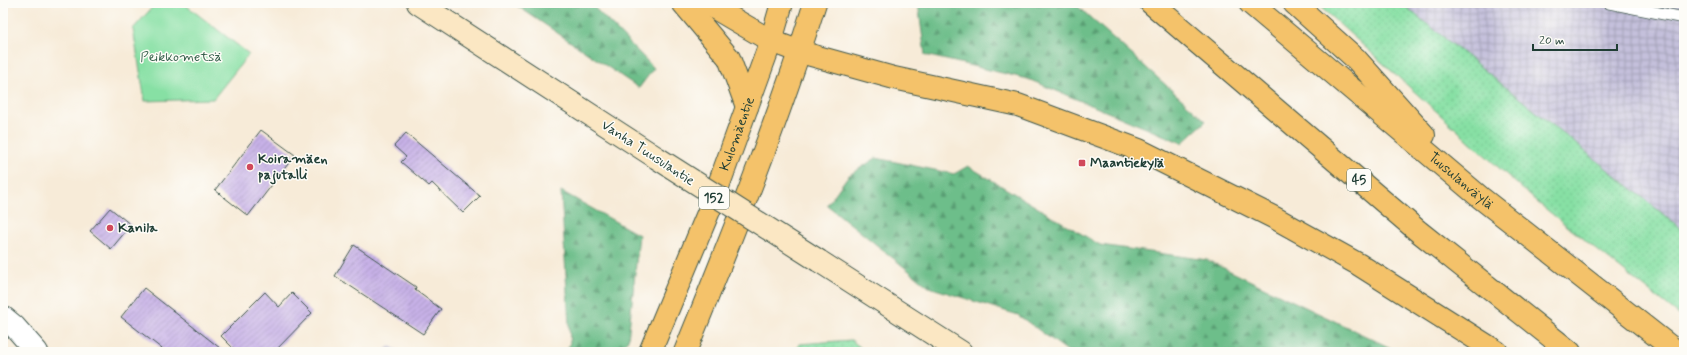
<svg xmlns="http://www.w3.org/2000/svg" width="1687" height="355" font-family="Mynerve,sans-serif">
	<style>
		.industrial { fill: url(#industrial-grid) }
		.grass { fill: url(#grass-dots); stroke: #538e6c }
		.forest { fill: url(#forest-firs); stroke: #467e5f }
		.park { fill: #87e0a4; stroke: #538e6c }
		.building { fill: url(#building-hatch) }
		.lines { fill: none; stroke-linecap: round; stroke-linejoin: round }
		.service-casing { stroke: #3f574d; stroke-width: 13 }
		.minor-casing { stroke: #3f574d; stroke-width: 24 }
		.secondary-casing { stroke: #3f574d; stroke-width: 24 }
		.primary-casing { stroke: #3f574d; stroke-width: 24 }
		.motorway-casing { stroke: #3f574d; stroke-width: 24 }
		.service { stroke: #fff; stroke-width: 11 }
		.minor { stroke: #fff; stroke-width: 22 }
		.secondary { stroke: #fbe7c3; stroke-width: 22 }
		.primary { stroke: #f4c26a; stroke-width: 22 }
		.motorway { stroke: #f4c26a; stroke-width: 22 }
		.secondary-bridge-casing { stroke: #3f574d; stroke-width: 24; stroke-linecap: butt }
		.secondary-bridge { stroke: #fbe7c3; stroke-width: 22 }
		.poi-dot { fill: #d1495b; stroke: #fdfcf7; stroke-width: 1.5 }
		.labels { text-anchor: middle; dominant-baseline: central; stroke-width: 3; stroke-linejoin: round; paint-order: stroke }
		.shield { fill: #fdfcf7; stroke: #62766e; stroke-width: 1 }
		.shield-label { font-size: 13px; font-weight: bold; fill: #1f3d34 }
		.park-label { font-size: 14px; fill: #345e4a; stroke: #fdfcf7 }
		.street-label { font-size: 14px; fill: #1f3d34; stroke: #fdfcf7 }
		.poi-label { font-size: 14px; font-weight: bold; fill: #1f3d34; stroke: #fdfcf7; text-anchor: start }
	</style>
	<defs>
		<pattern id="industrial-grid" width="8" height="8" patternUnits="userSpaceOnUse"><rect width="8" height="8" fill="#c4c0db"/><path d="M0 4h8M4 0v8" fill="none" stroke="#9f9db2"/></pattern>
		<pattern id="grass-dots" width="8" height="8" patternUnits="userSpaceOnUse"><rect width="8" height="8" fill="#87e0a4"/><path d="M2 2h.1M6 6h.1" fill="none" stroke="#74c18e" stroke-width="1.8" stroke-linecap="round"/></pattern>
		<pattern id="forest-firs" width="22" height="20" patternUnits="userSpaceOnUse"><rect width="22" height="20" fill="#6dbe8a"/><path d="M5 1l3.5 6h-7zM16 11l3.5 6h-7z" fill="#599c72"/></pattern>
		<pattern id="building-hatch" width="6" height="6" patternUnits="userSpaceOnUse"><rect width="6" height="6" fill="#c7b1e7"/><path d="M-1 1l2-2M0 6l6-6M5 7l2-2" fill="none" stroke="#a191bc"/></pattern>
	</defs>
	<rect width="100%" height="100%" fill="#fdfcf7"/>
	<filter id="ink" filterUnits="userSpaceOnUse"><feTurbulence type="fractalNoise" baseFrequency=".025" numOctaves="2"/><feDisplacementMap in="SourceGraphic" scale="8" xChannelSelector="R" yChannelSelector="G"/><feConvolveMatrix kernelMatrix="1 2 1 2 8 2 1 2 1" color-interpolation-filters="sRGB"/></filter>
	<filter id="wash" filterUnits="userSpaceOnUse"><feTurbulence type="fractalNoise" baseFrequency=".012" numOctaves="4" result="noise"/><feDisplacementMap in="SourceGraphic" scale="16" xChannelSelector="R" yChannelSelector="G"/><feGaussianBlur stdDeviation="0.9" result="paint"/><feColorMatrix in="noise" values="0 0 0 0 0 0 0 0 0 0 0 0 0 0 0 0 0 1.4 0 .05"/><feComposite in="paint" operator="in"/></filter>
	<g filter="url(#wash)">
		<rect width="100%" height="100%" fill="#f7ebd8"/>
		<g class="industrial">
			<polygon points="1401,3 1684,3 1684,231 1407,9"/>
			<polygon points="390,346 402,352 381,352"/>
		</g>
		<g class="grass">
			<polygon points="1316,3 1401,3 1684,231 1684,319 1537,202"/>
			<polygon points="851,340 866,352 795,352 799,344"/>
		</g>
		<g class="forest">
			<polygon points="513,3 590,3 654,68 639,88"/>
			<polygon points="918,3 1074,3 1206,121 1182,143 1028,79 925,55"/>
			<polygon points="876,158 954,174 968,166 1100,245 1207,260 1399,352 1069,352 1018,315 929,287 827,205 848,176"/>
			<polygon points="561,191 639,235 628,340 615,352 567,352 570,342"/>
		</g>
		<polygon class="park" points="156,3 183,3 249,54 213,99 145,101 133,29"/>
		<g id="blocks">
			<g class="building">
				<polygon points="261,130 295,155 248,216 215,190"/>
				<polygon points="406,133 480,196 463,213 432,183 429,186 401,162 406,157 394,146"/>
				<polygon points="110,208 131,225 111,249 90,231"/>
				<polygon points="354,245 416,287 415,290 441,309 423,334 335,276"/>
				<polygon points="144,288 225,352 166,352 121,317"/>
				<polygon points="265,292 279,307 292,293 312,313 274,352 237,352 221,336"/>
			</g>
		</g>
	</g>
	<g filter="url(#ink)">
		<use href="#blocks" fill-opacity="0" stroke="#3f574d" stroke-width="1"/>
		<g class="lines">
			<defs>
				<polyline id="service" points="1609,3 1684,18"/>
				<polyline id="minor" points="3,317 14,326 37,352"/>
				<g id="secondary">
					<polyline points="418,3 657,158"/>
					<polyline points="819,261 961,352"/>
				</g>
				<g id="primary">
					<path id="s1" d="M 650,352 L 711,206 L 771,41 L 782,3"/>
					<path d="M 685,352 C 732,237 778,121 815,3"/>
				</g>
				<g id="motorway">
					<polyline points="683,3 729,58 747,107"/>
					<polyline points="706,3 771,41 800,52 894,78 1018,105 1139,150 1275,218 1358,264 1497,352"/>
					<polyline points="1151,3 1418,231 1570,352"/>
					<path id="s2" d="M 1250,3 L 1481,198 L 1677,352"/>
					<polyline points="1294,3 1356,59 1424,135"/>
				</g>
			</defs>
			<use href="#service" class="service-casing"/>
			<use href="#minor" class="minor-casing"/>
			<use href="#secondary" class="secondary-casing"/>
			<use href="#primary" class="primary-casing"/>
			<use href="#motorway" class="motorway-casing"/>
			<use href="#service" class="service"/>
			<use href="#minor" class="minor"/>
			<use href="#secondary" class="secondary"/>
			<use href="#primary" class="primary"/>
			<use href="#motorway" class="motorway"/>
			<defs>
				<polyline id="secondary-bridge" points="657,158 819,261"/>
			</defs>
			<use href="#secondary-bridge" class="secondary-bridge-casing"/>
			<use href="#secondary-bridge" class="secondary-bridge"/>
		</g>
	</g>
	<g class="poi-dot">
		<rect x="1078" y="159" width="8" height="8" rx="2"/>
		<circle cx="250" cy="167" r="4"/>
		<circle cx="110" cy="228" r="4"/>
	</g>
	<g class="labels">
		<g class="shield">
			<rect x="1347" y="169" width="24" height="22" rx="3"/>
			<rect x="699" y="187" width="30" height="22" rx="3"/>
		</g>
		<g class="shield-label">
			<text x="1359" y="180">45</text>
			<text x="714" y="198">152</text>
		</g>
		<g class="park-label">
			<text x="181" y="57">Peikkometsä</text>
		</g>
		<g class="street-label">
			<text stroke="none"><textPath href="#s1" startOffset="235">Kulomäentie</textPath></text>
			<text transform="translate(648 153) rotate(33)">Vanha Tuusulantie</text>
			<text stroke="none"><textPath href="#s2" startOffset="276">Tuusulanväylä</textPath></text>
		</g>
		<g class="poi-label">
			<text x="258" y="159">Koiramäen<tspan x="258" dy="16">pajutalli</tspan></text>
			<text x="1090" y="163">Maantiekylä</text>
			<text x="118" y="228">Kanila</text>
		</g>
	</g>
	<rect width="1687" height="355" fill="none" stroke="#fdfcf7" stroke-width="16"/>
	<path d="M1533 44v6h84v-6" fill="none" stroke="#1f3d34" stroke-width="2"/>
	<text x="1539" y="44" font-size="12" fill="#1f3d34" stroke="#fdfcf7" stroke-width="3" paint-order="stroke">20 m</text>
</svg>
